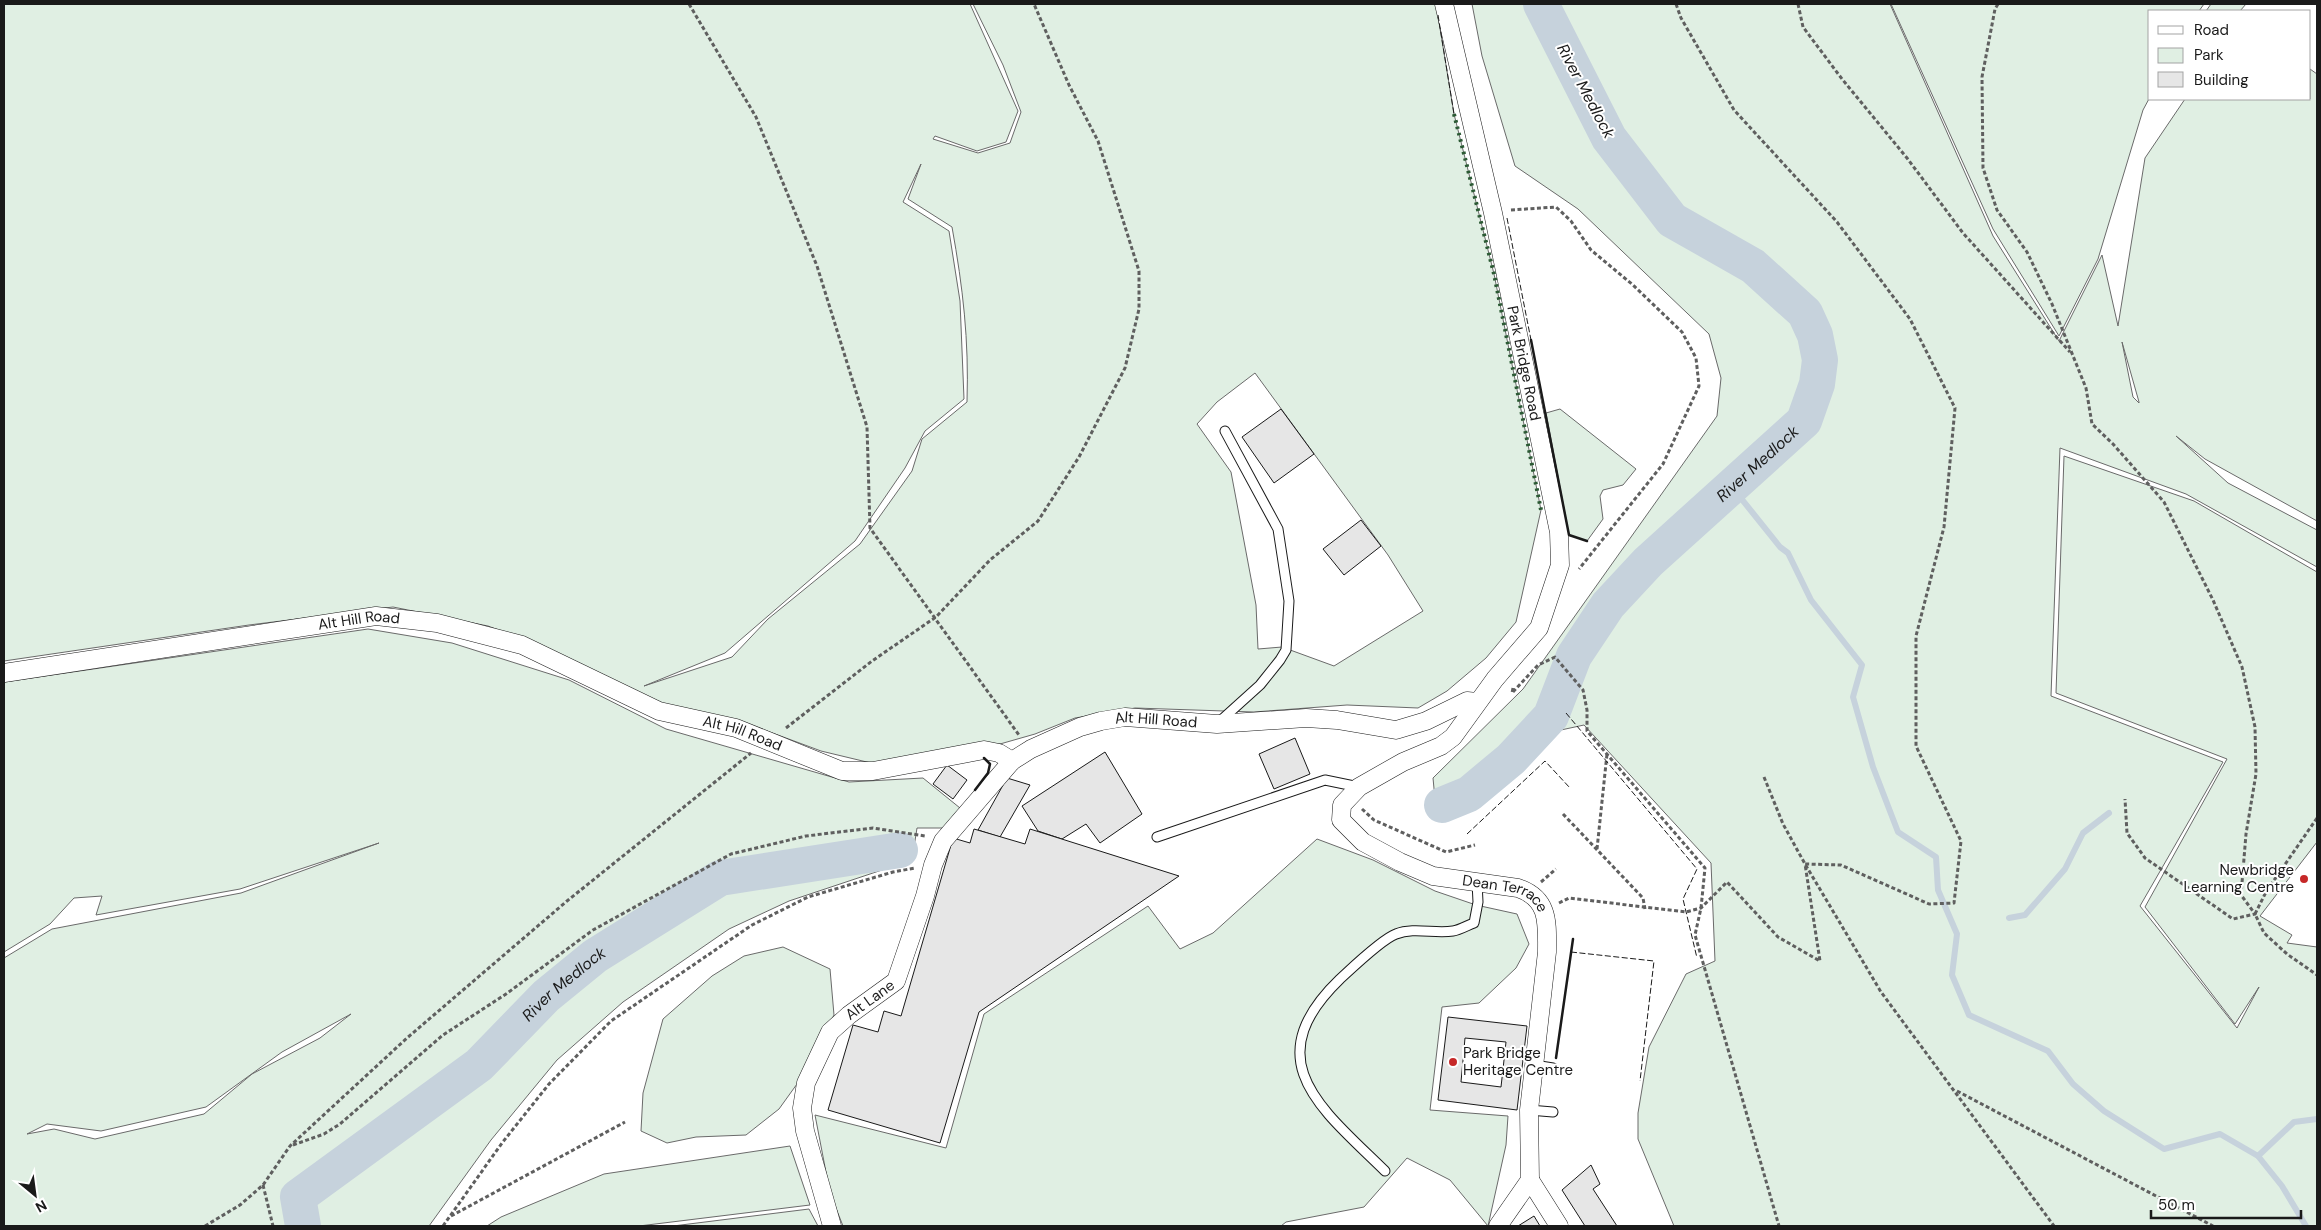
<svg xmlns="http://www.w3.org/2000/svg" width="2321" height="1230" font-family="'DM Sans',sans-serif">
	<style>
		.green { fill: #e0efe3; stroke: #6a6a6a; fill-rule: evenodd }
		.lines { fill: none; stroke-linecap: round; stroke-linejoin: round }
		.stream { stroke: #c6d2dc; stroke-width: 6 }
		.river { stroke: #c6d2dc; stroke-width: 36 }
		.building { fill: #e6e6e6; stroke: #1a1a1a; fill-rule: evenodd }
		.service-casing { stroke: #1a1a1a; stroke-width: 11 }
		.minor-casing { stroke: #1a1a1a; stroke-width: 19 }
		.path { stroke: #5f5f5f; stroke-width: 3; stroke-dasharray: 4 2.5; stroke-linecap: butt }
		.service { stroke: #fff; stroke-width: 9 }
		.minor { stroke: #fff; stroke-width: 18 }
		.hedge { stroke: #2b5a34; stroke-width: 4; stroke-dasharray: 2.5 4; stroke-linecap: butt }
		.fence { stroke: #1a1a1a; stroke-width: 1; stroke-dasharray: 6 2.5; stroke-linecap: butt }
		.wall { stroke: #1a1a1a; stroke-width: 2.5 }
		.poi-dot { fill: #c62828; stroke: #fff; stroke-width: 2 }
		.labels { text-anchor: middle; dominant-baseline: central; stroke-width: 4; stroke-linejoin: round; paint-order: stroke }
		.street-label { font-size: 15px; fill: #1a1a1a; stroke: #fff }
		.poi-label { font-size: 15px; fill: #1a1a1a; stroke: #fff; text-anchor: end }
		.water-label { font-size: 16px; font-style: italic; fill: #1a1a1a; stroke: #fff }
	</style>
	<rect width="100%" height="100%" fill="#fff"/>
	<g class="green">
		<path d="M 4,4 L 970,4 L 1018,111 L 1006,142 L 977,151 L 935,136 L 933,139 L 978,153 L 1010,143 L 1021,112 L 1003,65 L 973,4 L 1436,4 L 1454,114 L 1494,274 L 1541,510 L 1516,622 L 1486,658 L 1447,691 L 1418,708 L 1347,705 L 1254,712 L 1135,708 L 1075,718 L 1035,734 L 1000,744 L 871,763 L 821,751 L 759,728 L 666,706 L 538,645 L 488,626 L 393,607 L 249,625 L 4,661 ZM 921,164 L 908,199 L 952,227 C 963,288 969,340 967,402 L 922,439 L 912,471 L 860,544 L 768,619 L 732,657 L 644,686 L 725,653 L 855,541 L 905,468 L 925,431 L 964,399 L 960,301 L 949,231 L 903,202 ZM 1255,373 L 1388,555 L 1423,611 L 1334,666 L 1282,647 L 1258,649 L 1256,605 L 1231,472 L 1197,424 L 1217,402 Z"/>
		<path d="M 1472,4 L 1890,4 L 1993,236 L 2059,341 L 2102,255 L 2118,326 L 2145,158 L 2185,99 L 2310,99 L 2310,69 L 2317,74 L 2317,521 L 2205,459 L 2176,436 L 2228,483 L 2317,530 L 2317,567 L 2186,494 L 2060,448 L 2051,696 L 2223,762 L 2140,906 L 2237,1028 L 2259,987 L 2235,1024 L 2145,907 L 2227,759 L 2056,693 L 2064,456 L 2194,501 L 2317,572 L 2317,842 L 2260,916 L 2292,935 L 2287,943 L 2317,947 L 2317,1226 L 1674,1226 L 1638,1139 L 1638,1113 L 1649,1047 L 1686,974 L 1715,961 L 1711,863 L 1584,725 L 1524,738 L 1437,820 L 1433,778 L 1523,689 L 1717,416 L 1721,378 L 1709,334 L 1578,209 L 1515,166 L 1482,56 ZM 2122,342 L 2139,402 L 2139,403 L 2133,397 Z"/>
		<polygon points="1891,4 2204,4 2199,11 2150,11 2150,97 2143,110 2098,259 2059,336 1993,229"/>
		<polygon points="2211,4 2246,4 2240,11 2206,11"/>
		<polygon points="1560,409 1636,469 1623,485 1603,490 1600,496 1603,519 1587,541 1569,535 1546,413"/>
		<path d="M 368,629 L 452,643 L 569,680 L 666,729 L 849,782 L 923,778 L 960,808 L 943,828 L 917,828 L 912,860 L 789,901 L 729,929 L 623,1002 L 557,1060 L 491,1140 L 429,1226 L 4,1226 L 4,958 L 52,929 L 241,893 L 379,843 L 240,889 L 96,915 L 102,896 L 74,898 L 50,924 L 4,952 L 4,682 ZM 351,1014 L 320,1038 L 252,1074 L 204,1114 L 95,1139 L 54,1129 L 27,1134 L 47,1124 L 101,1131 L 206,1107 L 282,1052 Z"/>
		<polygon points="1317,839 1373,860 1435,891 1476,905 1517,914 1529,944 1516,968 1479,1003 1442,1007 1430,1110 1508,1116 1506,1145 1488,1226 1450,1180 1407,1158 1364,1207 1286,1222 1281,1226 843,1226 830,1193 815,1115 946,1148 984,1014 1148,906 1180,949 1213,933"/>
		<polygon points="783,947 830,969 834,1015 802,1077 779,1109 746,1135 696,1137 667,1143 641,1131 643,1093 663,1019 712,976 744,956"/>
		<polygon points="790,1146 810,1205 639,1226 487,1226 501,1217 604,1174"/>
		<polygon points="809,1209 818,1226 673,1226"/>
	</g>
	<g class="lines">
		<g class="stream">
			<polyline points="1732,487 1780,547 1788,553 1811,600 1862,665 1853,697 1873,767 1898,832 1936,857 1938,890 1957,934 1952,975 1969,1015 2048,1051 2073,1084 2104,1111 2164,1149 2220,1134 2258,1156 2294,1122 2317,1119"/>
			<polyline points="2009,918 2025,915 2065,869 2083,833 2109,813"/>
			<polyline points="2258,1156 2282,1186 2306,1226"/>
		</g>
		<g class="river">
			<path id="s1" d="M 1442,805 L 1469,794 L 1511,759 L 1551,716 L 1574,656 L 1608,605 L 1648,562 L 1804,421 L 1817,384 L 1820,360 L 1815,335 L 1805,313 L 1753,266 L 1672,220 L 1609,138 L 1541,4"/>
			<path id="s2" d="M 303,1226 L 298,1197 L 479,1065 L 546,996 L 595,956 L 720,878 L 900,850"/>
		</g>
	</g>
	<g class="building">
		<polygon points="1281,409 1314,454 1274,483 1242,437"/>
		<polygon points="1361,520 1381,546 1344,575 1323,549"/>
		<polygon points="1295,738 1310,774 1274,789 1259,754"/>
		<polygon points="1105,752 1142,814 1100,843 1086,824 1062,839 1038,831 1022,806"/>
		<polygon points="947,765 967,780 953,799 933,784"/>
		<polygon points="1007,778 1030,785 1000,837 978,830"/>
		<polygon points="974,829 1025,844 1030,829 1179,876 979,1012 940,1143 828,1110 853,1025 878,1032 884,1011 901,1016 953,838 970,843"/>
		<path d="M 1448,1017 L 1527,1026 L 1517,1110 L 1438,1100 ZM 1465,1038 L 1506,1042 L 1501,1087 L 1461,1082 Z"/>
		<polygon points="1591,1165 1600,1184 1593,1189 1617,1226 1585,1226 1562,1190"/>
		<polygon points="1534,1216 1540,1226 1518,1226"/>
	</g>
	<g class="lines">
		<defs>
			<g id="service">
				<polyline points="1219,722 1260,685 1280,660 1286,650 1289,601 1278,529 1225,431"/>
				<polyline points="1157,837 1325,780 1359,787"/>
				<polyline points="1534,1065 1553,1068"/>
				<polyline points="1529,1110 1553,1112"/>
				<path d="M 1385,1171 C 1322,1109 1255,1061 1340,979 C 1352,968 1382,939 1396,934 C 1414,927 1435,934 1453,931 C 1460,930 1468,925 1474,923 L 1478,902 L 1477,882"/>
			</g>
			<g id="minor">
				<path id="s3" d="M 1444,4 L 1493,213 L 1559,532 L 1560,565 L 1539,628 L 1495,679 L 1453,737 L 1441,746 L 1403,762 L 1359,787 L 1342,805 L 1341,820 L 1363,842 L 1400,862 L 1433,876 L 1518,888 C 1550,899 1547,924 1547,952 L 1529,1110 L 1530,1180 L 1498,1226"/>
				<path id="s4" d="M 4,673 L 376,616 L 437,623 L 522,645 L 659,711 L 736,728 L 842,771 L 873,771 L 984,750 L 999,753 L 1012,761"/>
				<polyline points="1530,1180 1559,1226"/>
				<path id="s5" d="M 832,1226 L 805,1131 L 802,1108 L 806,1083 L 830,1032 L 849,1015 L 896,981 L 925,896 L 933,865 L 943,841 L 1012,761 L 1031,749 L 1080,727 L 1101,721 L 1125,717 L 1217,724 L 1306,718 L 1337,720 L 1396,730 L 1426,721 L 1467,701 L 1477,702"/>
			</g>
		</defs>
		<use href="#service" class="service-casing"/>
		<use href="#minor" class="minor-casing"/>
		<g class="path">
			<polyline points="689,4 756,117 817,266 867,427 870,528 1019,735"/>
			<polyline points="1798,4 1803,27 1842,79 1907,158 1963,233 2070,352"/>
			<polyline points="1998,4 1995,9 1982,77 1983,168 1997,210 2027,252 2052,304 2086,388 2092,424 2113,444 2164,502 2213,600 2242,667 2255,727 2256,774 2246,834 2241,895 2255,914 2233,919 2145,858 2127,833 2125,799"/>
			<polyline points="1511,210 1556,207 1571,221 1591,250 1633,285 1682,332 1696,358 1699,386 1663,464 1579,569"/>
			<polyline points="1513,688 1512,693 1538,665 1555,657 1583,690 1587,710 1587,731 1705,868 1701,908 1695,935 1779,1226"/>
			<polyline points="786,728 872,661 936,617 990,560 1038,521 1079,457 1125,368 1139,309 1139,271 1098,141 1069,85 1034,4"/>
			<polyline points="1764,777 1783,824 1805,864 1881,992 2054,1226"/>
			<polyline points="1362,809 1374,820 1446,852 1475,845"/>
			<polyline points="1563,814 1643,898 1645,909"/>
			<polyline points="2317,818 2266,892 2255,914 2264,933 2287,954 2317,975"/>
			<polyline points="1597,849 1607,754"/>
			<polyline points="1541,882 1556,869"/>
			<polyline points="1559,903 1569,898 1686,912 1701,908 1727,882 1778,937 1820,961 1805,864 1841,865 1929,904 1954,903 1961,841 1916,746 1916,636 1944,527 1955,408 1910,319 1837,222 1734,110 1681,18 1676,4"/>
			<polyline points="1957,1091 2213,1226"/>
			<polyline points="293,1145 324,1134 340,1124 443,1035 506,994 593,930 731,854 806,836 873,828 925,836"/>
			<polyline points="263,1185 273,1226"/>
			<polyline points="451,1216 625,1122"/>
			<polyline points="205,1226 240,1205 263,1185 290,1146 407,1038 567,901 751,753"/>
			<polyline points="443,1226 502,1143 549,1084 611,1021 752,925 808,897 893,872 915,868"/>
		</g>
		<use href="#service" class="service"/>
		<use href="#minor" class="minor"/>
		<polyline class="hedge" points="1454,114 1494,274 1541,510"/>
		<g class="fence">
			<polyline points="1438,15 1454,114"/>
			<polyline points="1507,218 1531,340"/>
			<polyline points="1566,713 1697,869 1683,899 1697,958"/>
			<polyline points="1467,834 1545,761 1570,788"/>
			<polyline points="1571,952 1654,961 1640,1081"/>
		</g>
		<g class="wall">
			<polyline points="1531,340 1569,535 1587,541"/>
			<polyline points="975,790 988,773 990,764 984,758"/>
			<polyline points="1556,1058 1573,939"/>
		</g>
	</g>
	<g class="poi-dot">
		<circle cx="2304" cy="879" r="5"/>
		<circle cx="1453" cy="1062" r="5"/>
	</g>
	<g class="labels">
		<g class="street-label">
			<text stroke="none"><textPath href="#s3" startOffset="368">Park Bridge Road</textPath></text>
			<text stroke="none"><textPath href="#s4" startOffset="359">Alt Hill Road</textPath></text>
			<text stroke="none"><textPath href="#s5" startOffset="694">Alt Hill Road</textPath></text>
			<text stroke="none"><textPath href="#s4" startOffset="764">Alt Hill Road</textPath></text>
			<text stroke="none"><textPath href="#s3" startOffset="1110">Dean Terrace</textPath></text>
			<text stroke="none"><textPath href="#s5" startOffset="255">Alt Lane</textPath></text>
		</g>
		<g class="poi-label">
			<text x="2294" y="870">Newbridge<tspan x="2294" dy="17">Learning Centre</tspan></text>
			<text x="1463" y="1053" text-anchor="start">Park Bridge<tspan x="1463" dy="17">Heritage Centre</tspan></text>
		</g>
		<g class="water-label">
			<text transform="translate(1586 91) rotate(62)">River Medlock</text>
			<text stroke="none"><textPath href="#s1" startOffset="474">River Medlock</textPath></text>
			<text stroke="none"><textPath href="#s2" startOffset="371">River Medlock</textPath></text>
		</g>
	</g>
	<rect width="2321" height="1230" fill="none" stroke="#1a1a1a" stroke-width="10"/>
	<rect x="2148" y="10" width="162" height="90" fill="#ffffff" stroke="#a3a3a3"/>
	<rect x="2158" y="26" width="25" height="8" fill="#ffffff" stroke="#a3a3a3"/>
	<text x="2194" y="35" font-size="15" fill="#1a1a1a">Road</text>
	<rect x="2158" y="48" width="25" height="15" fill="#e0efe3" stroke="#a3a3a3"/>
	<text x="2194" y="60" font-size="15" fill="#1a1a1a">Park</text>
	<rect x="2158" y="72" width="25" height="15" fill="#e6e6e6" stroke="#a3a3a3"/>
	<text x="2194" y="85" font-size="15" fill="#1a1a1a">Building</text>
	<g transform="translate(35 1195) rotate(151)" stroke="#ffffff" stroke-width="4" paint-order="stroke">
	<path d="M0-4L9 19L0 12L-9 19Z" fill="#1a1a1a"/>
	<text y="-8" font-size="14" font-weight="bold" text-anchor="middle" fill="#1a1a1a">N</text>
	</g>
	<path d="M2151 1210v8h150v-8" fill="none" stroke="#1a1a1a" stroke-width="2.5"/>
	<text x="2158" y="1210" font-size="15" fill="#1a1a1a" stroke="#ffffff" stroke-width="4" paint-order="stroke">50 m</text>
</svg>
